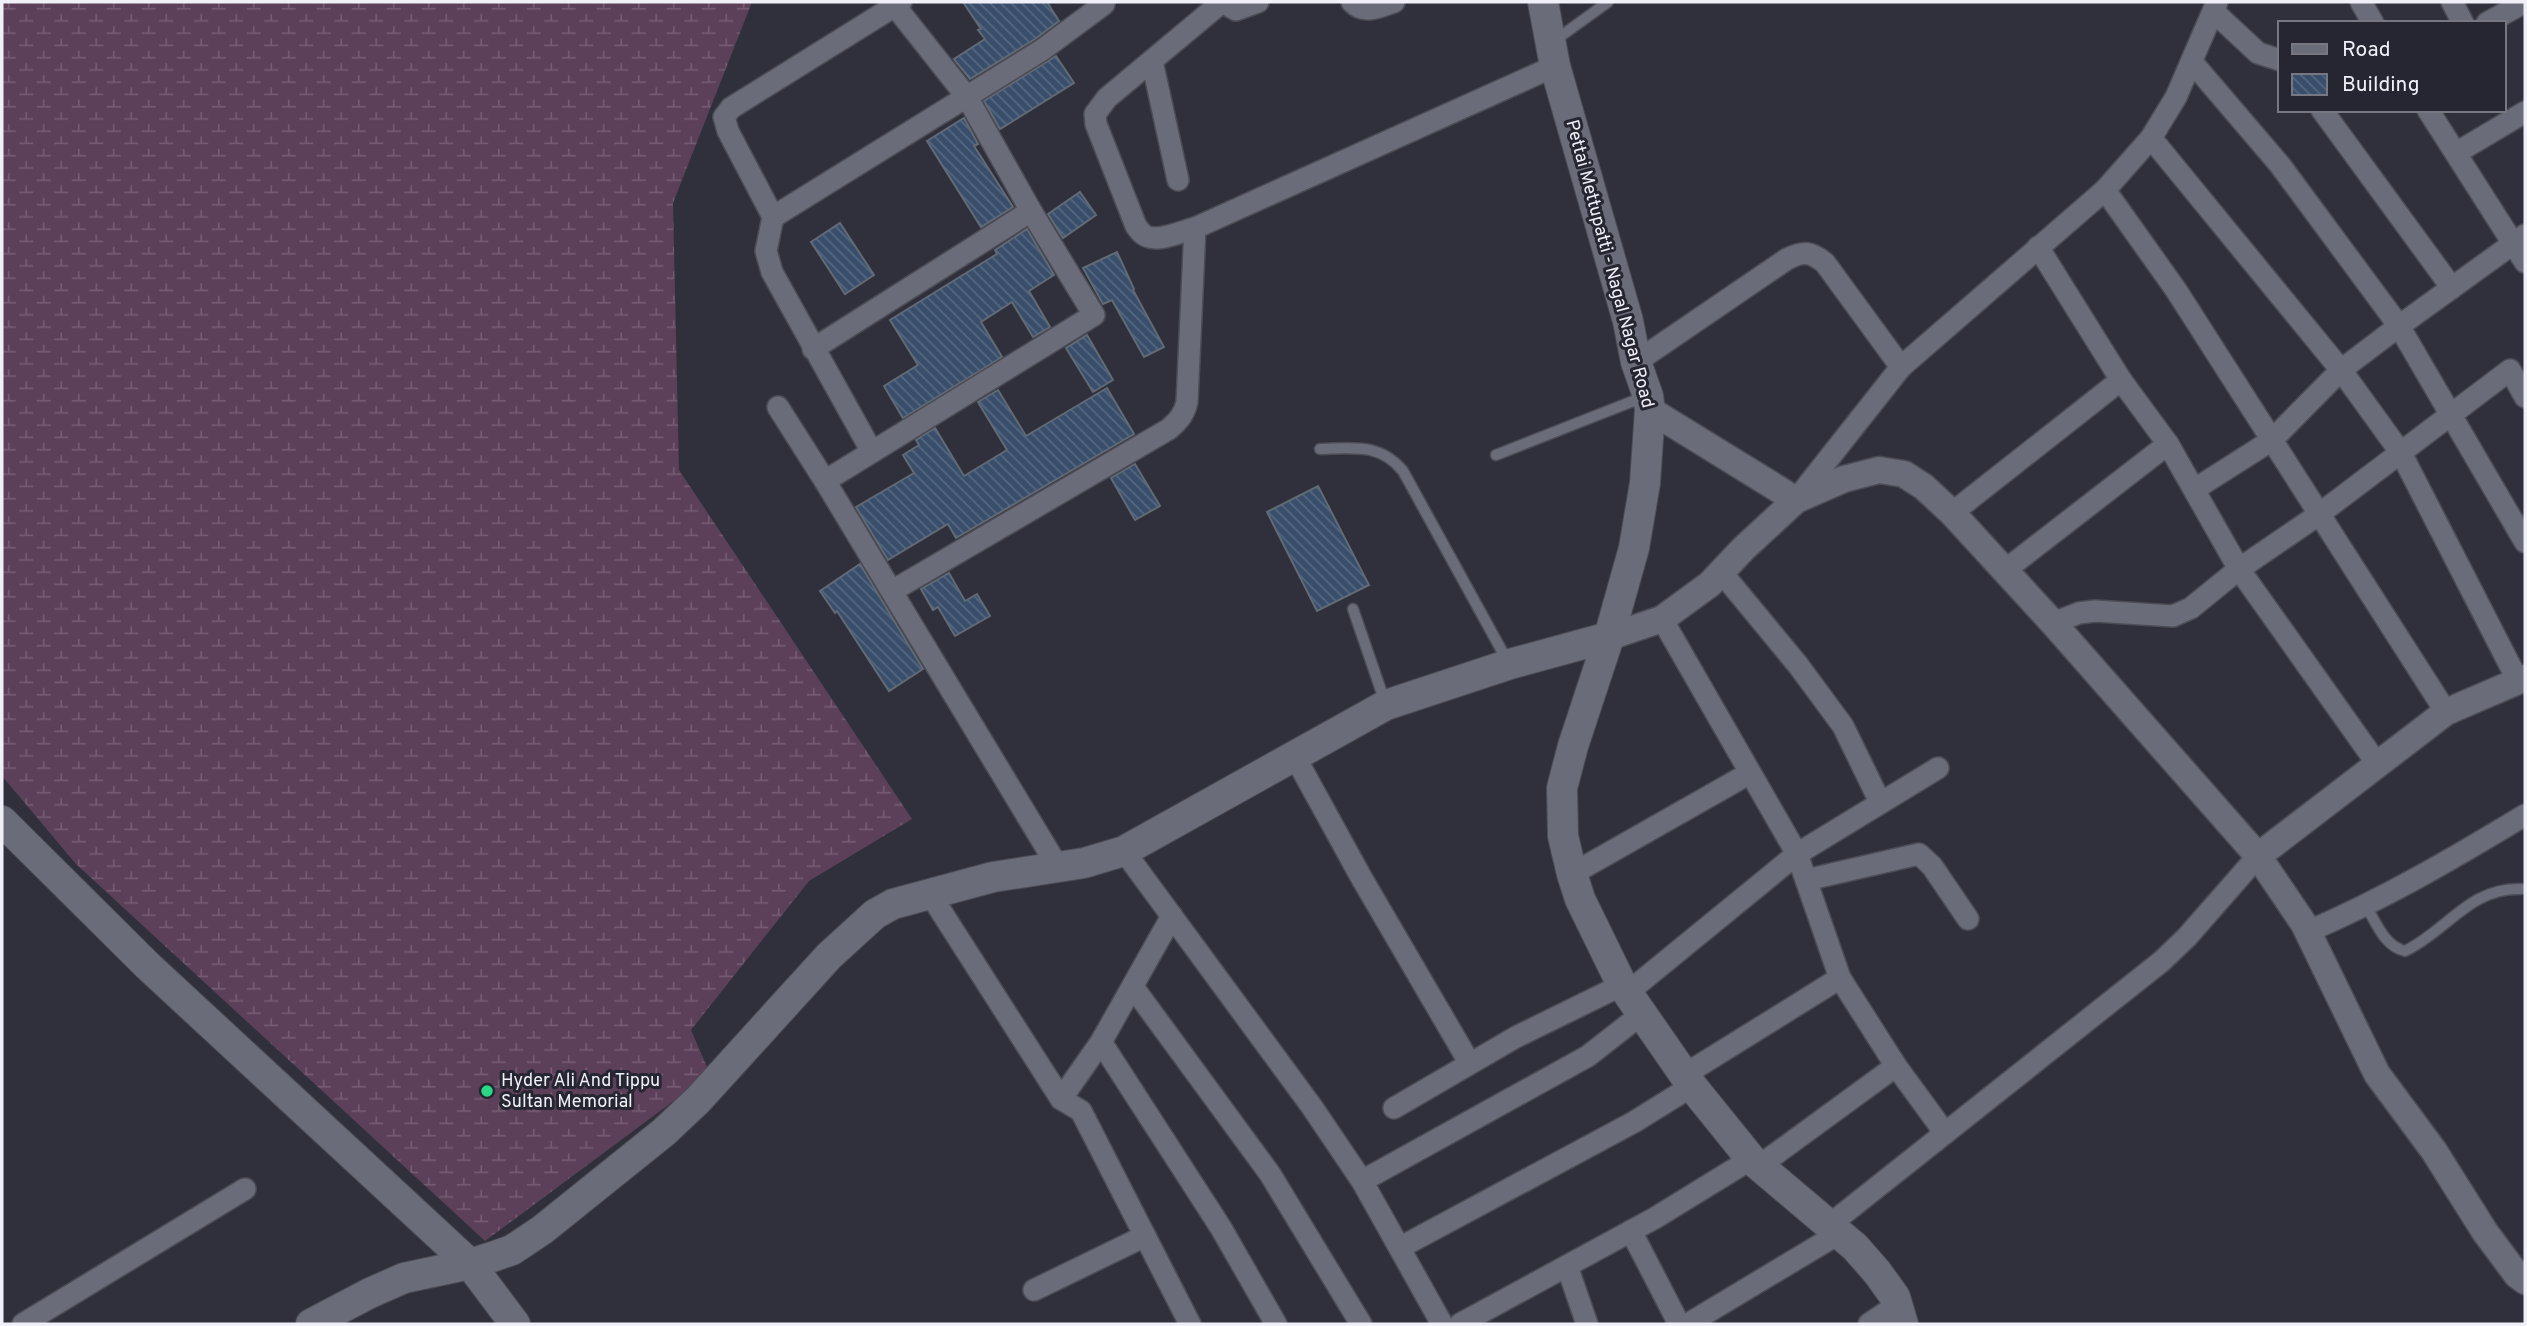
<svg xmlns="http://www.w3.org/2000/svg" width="2527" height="1326" font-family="Overpass,sans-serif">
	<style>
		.wetland { fill: url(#wetland-marsh) }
		.building { fill: url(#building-back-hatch); stroke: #616a75; stroke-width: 2 }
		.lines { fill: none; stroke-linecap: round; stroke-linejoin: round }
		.service-casing { stroke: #4b4c55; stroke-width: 13 }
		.minor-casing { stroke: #4b4c55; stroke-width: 24 }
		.tertiary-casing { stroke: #4b4c55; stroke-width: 29 }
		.secondary-casing { stroke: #4b4c55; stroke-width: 32 }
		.service { stroke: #6b6c79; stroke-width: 10 }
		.minor { stroke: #6b6c79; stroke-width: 21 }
		.tertiary { stroke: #6b6c79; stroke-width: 26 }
		.secondary { stroke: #6b6c79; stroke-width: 30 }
		.poi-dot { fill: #28d885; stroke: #252631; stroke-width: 2.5 }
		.labels { text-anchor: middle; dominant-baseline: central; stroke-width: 6; stroke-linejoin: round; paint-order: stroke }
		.street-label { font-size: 18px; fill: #eff0f8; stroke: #252631 }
		.poi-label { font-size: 18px; fill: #eff0f8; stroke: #252631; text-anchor: start }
	</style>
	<defs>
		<pattern id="wetland-marsh" width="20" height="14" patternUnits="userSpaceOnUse" patternTransform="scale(1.75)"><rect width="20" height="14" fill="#5c3f58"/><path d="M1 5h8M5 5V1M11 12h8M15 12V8" fill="none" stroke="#745b71"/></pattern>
		<pattern id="building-back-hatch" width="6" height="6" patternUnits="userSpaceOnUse" patternTransform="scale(1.75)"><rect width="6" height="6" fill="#384e6b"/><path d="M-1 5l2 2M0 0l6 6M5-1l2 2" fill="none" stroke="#556881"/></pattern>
	</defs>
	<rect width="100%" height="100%" fill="#2f303b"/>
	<polygon class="wetland" points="2,2 752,2 673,203 679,470 912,819 809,881 691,1030 710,1074 485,1241 76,864 2,776"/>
	<g class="building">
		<polygon points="963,2 1047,2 1059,21 1035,39 970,79 954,59 985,39 978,30 981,29"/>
		<polygon points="1056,56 1074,83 1000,129 984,101"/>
		<polygon points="964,118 978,144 974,146 1013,207 981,227 927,141"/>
		<polygon points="1080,192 1096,215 1063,238 1048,214"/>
		<polygon points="840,223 874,275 845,294 811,242"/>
		<polygon points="1027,229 1054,275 1029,291 1050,327 1033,337 1012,302 981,322 1002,357 903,418 884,386 918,365 890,320 997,254 995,250"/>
		<polygon points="1117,252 1134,289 1133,290 1164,347 1144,357 1112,300 1103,304 1083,268"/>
		<polygon points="1087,335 1113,380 1093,392 1066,348"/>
		<polygon points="1107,388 1134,434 956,538 948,524 888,560 856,507 914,473 903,455 919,445 916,440 935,428 964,476 1007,450 978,402 998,390 1026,436"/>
		<polygon points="1135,464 1160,506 1135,520 1111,478"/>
		<polygon points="1318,486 1369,585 1317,611 1267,512"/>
		<polygon points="860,564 923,669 889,691 837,611 835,613 820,591"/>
		<polygon points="949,573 965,601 977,594 990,616 955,636 938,607 933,610 921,589"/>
	</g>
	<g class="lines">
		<defs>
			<g id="service">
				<polyline points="1554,41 1608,2"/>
				<path d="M 1320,449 C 1354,448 1380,443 1403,471 L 1508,662"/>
				<polyline points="1496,455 1646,396"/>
				<polyline points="1353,609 1385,702"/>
				<path d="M 2366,906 C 2376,922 2384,946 2405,951 C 2447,931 2470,887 2521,889"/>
			</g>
			<g id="minor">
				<polyline points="1222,2 1236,10 1258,2"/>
				<path d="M 1352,2 C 1364,15 1379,7 1394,2"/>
				<polyline points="2361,2 2373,23"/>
				<polyline points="2452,2 2463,23"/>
				<polyline points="2214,12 2258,53 2280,60"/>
				<polyline points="2487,23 2525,2"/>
				<polyline points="1152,61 1178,180"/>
				<polyline points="2192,62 2280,165 2399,326 2525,235"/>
				<polyline points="2322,110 2452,288"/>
				<polyline points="2428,110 2525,262"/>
				<polyline points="2151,138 2341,370 2399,326 2525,542"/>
				<polyline points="2456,153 2525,112"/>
				<polyline points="2105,190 2176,290 2446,712"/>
				<polyline points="773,217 1042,50 1104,4"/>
				<path d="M 1195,228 C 1182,231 1162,241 1149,237 C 1143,236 1139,230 1136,226 L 1096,124 L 1095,114 L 1107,98 L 1222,2"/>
				<polyline points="2038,247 2121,380 2168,444 2239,569 2378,765"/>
				<polyline points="813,349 1031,211"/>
				<path d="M 1636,362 L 1787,259 C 1803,251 1810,251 1825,263 L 1901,367"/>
				<polyline points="778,407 825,481 1058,867"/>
				<polyline points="872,452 772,272 766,251 773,217 728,131 724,117 731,108 901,2"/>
				<polyline points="825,481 1094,315 1031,211 967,97 895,6"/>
				<polyline points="2195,489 2272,440 2341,370 2401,453 2518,681"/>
				<polyline points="1796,500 1901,367 2105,190 2151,138 2176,97 2217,2"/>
				<polyline points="1952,513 2121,380"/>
				<polyline points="2004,571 2168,444"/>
				<polyline points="1722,573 1798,665 1843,726 1880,802"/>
				<path d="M 892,591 L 1169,429 C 1178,421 1184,415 1187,402 L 1195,228 L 1555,66"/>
				<polyline points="1662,619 1797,854 1840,978 1896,1066 1945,1133"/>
				<polyline points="2053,623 2079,613 2095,611 2173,616 2191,608 2239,569 2318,515 2510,370 2525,397"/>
				<polyline points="1294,755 1361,877 1469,1062"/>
				<polyline points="1124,851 1312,1107 1362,1181 1442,1324"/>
				<polyline points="1572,874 1750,773"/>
				<polyline points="1806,880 1919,854 1932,866 1968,919"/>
				<polyline points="930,894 1061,1099 1081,1111 1190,1324"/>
				<path d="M 2307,932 C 2384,899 2454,858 2525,815"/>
				<polyline points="1133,987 1270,1174 1361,1324"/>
				<polyline points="1627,993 1797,854 1938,768"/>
				<polyline points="1101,1042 1221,1228 1276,1324"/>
				<polyline points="1684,1075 1840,978"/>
				<polyline points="1061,1099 1101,1042 1172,916"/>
				<polyline points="1394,1108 1516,1037 1622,985"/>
				<polyline points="1759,1166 1896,1066"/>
				<polyline points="1362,1181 1588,1056 1643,1013"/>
				<polyline points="1828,1226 2162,961 2187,937 2258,856"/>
				<polyline points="1631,1231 1679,1324"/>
				<polyline points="1401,1247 1634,1122 1692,1086"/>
				<polyline points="1567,1266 1587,1324"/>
				<polyline points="1034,1290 1145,1236"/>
				<polyline points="23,1324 245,1189"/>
				<polyline points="1460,1324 1655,1218 1751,1159"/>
				<polyline points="1688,1324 1838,1234"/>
				<polyline points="1869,1324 1897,1305"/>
			</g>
			<g id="tertiary">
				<polyline points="1650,410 1796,500"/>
				<polyline points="1609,637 1662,619 1710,584 1743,549 1796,500 1844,479 1879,470 1904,474 1924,487 1952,513 2053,623 2258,856 2304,924 2377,1074 2434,1151 2485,1232 2517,1275 2525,1281"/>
				<polyline points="2258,856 2446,712 2525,678"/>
			</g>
			<g id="secondary">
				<polyline points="1543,2 1555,66 1628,321 1636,362 1648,396 1650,410 1645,483 1634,548 1609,637 1573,746 1562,788 1563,836 1572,874 1580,899 1622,985 1692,1086 1751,1159 1855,1247 1877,1272 1895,1297 1903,1324"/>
				<polyline points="2,821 148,966 470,1264 515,1324"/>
				<polyline points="311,1324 370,1293 404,1278 470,1264 495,1256 512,1250 542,1230 664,1132 698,1100 829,956 875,914 893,904 993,877 1084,863 1124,851 1386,705 1510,664 1609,637"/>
			</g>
		</defs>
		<use href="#service" class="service-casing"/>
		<use href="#minor" class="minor-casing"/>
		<use href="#tertiary" class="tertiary-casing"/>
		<use href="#secondary" class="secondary-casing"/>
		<use href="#service" class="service"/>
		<use href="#minor" class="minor"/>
		<use href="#tertiary" class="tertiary"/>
		<use href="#secondary" class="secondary"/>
	</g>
	<circle class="poi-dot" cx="487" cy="1091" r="7"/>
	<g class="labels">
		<g class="street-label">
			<text transform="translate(1609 264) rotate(75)">Pettai Mettupatti - Nagal Nagar Road</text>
		</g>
		<g class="poi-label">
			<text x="501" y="1081">Hyder Ali And Tippu<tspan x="501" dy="21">Sultan Memorial</tspan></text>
		</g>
	</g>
	<rect width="2527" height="1326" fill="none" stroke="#eff0f8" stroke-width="7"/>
	<rect x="2278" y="21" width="228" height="91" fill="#252631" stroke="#767781" stroke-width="2"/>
	<rect x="2292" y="44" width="35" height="10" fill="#6b6c79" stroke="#767781" stroke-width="2"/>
	<text x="2342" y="56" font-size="21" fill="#eff0f8">Road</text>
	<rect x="2292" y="74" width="35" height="21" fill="url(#building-back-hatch)" stroke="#767781" stroke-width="2"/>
	<text x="2342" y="91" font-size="21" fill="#eff0f8">Building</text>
</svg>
